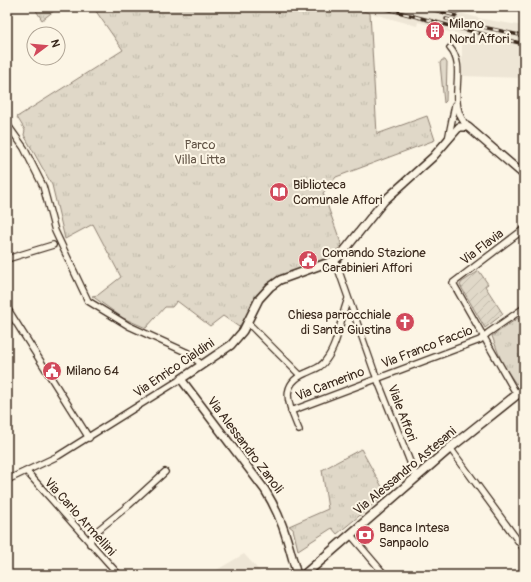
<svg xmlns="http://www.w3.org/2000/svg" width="531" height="582" font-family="Pangolin,sans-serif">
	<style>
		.built { fill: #eee6d6 }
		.grass { fill: #e0d8c8; stroke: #8e8173 }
		.park { fill: url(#park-tufts); stroke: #8e8173 }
		.garden { fill: url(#garden-furrows); stroke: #8e8173 }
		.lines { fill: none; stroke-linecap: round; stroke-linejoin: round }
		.minor-casing { stroke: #3b2a1e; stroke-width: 8 }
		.tertiary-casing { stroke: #3b2a1e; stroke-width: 10 }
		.secondary-casing { stroke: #3b2a1e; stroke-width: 11 }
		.minor { stroke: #fcf5e5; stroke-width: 5.5 }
		.tertiary { stroke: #fcf5e5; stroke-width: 7 }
		.secondary { stroke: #fcf5e5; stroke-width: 8 }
		.rail-casing { stroke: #3b2a1e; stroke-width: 3.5 }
		.rail { stroke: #fcf5e5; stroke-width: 2; stroke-dasharray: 6; stroke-linecap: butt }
		.labels { text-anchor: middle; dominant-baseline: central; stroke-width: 4; stroke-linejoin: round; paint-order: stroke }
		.poi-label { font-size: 13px; fill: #3b2a1e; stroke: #fcf5e5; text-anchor: start }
		.park-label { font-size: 13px; fill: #645648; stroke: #fcf5e5 }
		.street-label { font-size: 13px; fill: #3b2a1e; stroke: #fcf5e5 }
	</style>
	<defs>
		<pattern id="park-tufts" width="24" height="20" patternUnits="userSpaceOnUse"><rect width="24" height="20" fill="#e0d8c8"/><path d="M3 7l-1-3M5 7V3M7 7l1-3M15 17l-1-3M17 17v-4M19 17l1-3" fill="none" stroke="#c1baab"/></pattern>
		<pattern id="garden-furrows" width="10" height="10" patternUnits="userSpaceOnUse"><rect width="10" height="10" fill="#e0d8c8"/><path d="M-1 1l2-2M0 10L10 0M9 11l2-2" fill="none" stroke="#c1baab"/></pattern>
	</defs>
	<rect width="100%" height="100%" fill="#fcf5e5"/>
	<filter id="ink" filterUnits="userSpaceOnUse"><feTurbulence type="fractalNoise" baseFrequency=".025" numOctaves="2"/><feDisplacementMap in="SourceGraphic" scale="8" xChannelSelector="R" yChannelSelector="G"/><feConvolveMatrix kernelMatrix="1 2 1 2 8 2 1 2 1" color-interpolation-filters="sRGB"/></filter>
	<g filter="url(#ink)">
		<g class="built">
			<polygon points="349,7 439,7 482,19 524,26 524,78 462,76 462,41 472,42 473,37 444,31 444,29 418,22 417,26"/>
			<polygon points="244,554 263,575 216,575 215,571"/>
		</g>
		<polygon class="grass" points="445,60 447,63 446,101 444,103 440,63 442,60"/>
		<g class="park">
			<polygon points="34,7 59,7 42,20"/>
			<polygon points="93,7 349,7 370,13 377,134 427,116 435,140 336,177 323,193 342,246 326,258 273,280 265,286 239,327 223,316 210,326 177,301 172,307 165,307 146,328 123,318 92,296 98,295 121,277 93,224 65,239 52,185 24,135 25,130 17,117 123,50"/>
			<polygon points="518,318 524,328 524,377 516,384 502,363 492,336"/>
			<polygon points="361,449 386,494 337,534 332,528 298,550 293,529 289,526 328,509 322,470"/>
		</g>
		<polygon class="garden" points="479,271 488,284 485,286 503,314 485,328 460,285 462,282"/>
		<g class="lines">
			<defs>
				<g id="minor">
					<polyline points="457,9 461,7"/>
					<path d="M 450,48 C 469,69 444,103 468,127"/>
					<polyline points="7,124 24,148 43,186 55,231 88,301 129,326 188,353 201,364"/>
					<polyline points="448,140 455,105"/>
					<polyline points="7,259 53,245"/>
					<polyline points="335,260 374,371 416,477"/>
					<polyline points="7,308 89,438"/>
					<polyline points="247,322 300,375"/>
					<polyline points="517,395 453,283 524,229"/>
					<polyline points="291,411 480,340 488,333 524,308"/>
					<path d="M 299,430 C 290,408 277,385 306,373 C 314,369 321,368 326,360 C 339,343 340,318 348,299"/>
					<polyline points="450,448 524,549"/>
					<polyline points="27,472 119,575"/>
					<polyline points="7,480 58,456 181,379"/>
					<polyline points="350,534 385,575"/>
					<polyline points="90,544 92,535 129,505 165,472"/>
				</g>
				<path id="tertiary" d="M 297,575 C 288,543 283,519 265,490 L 181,379 L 231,345 L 243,331 L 259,299 L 270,287 L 280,280 L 335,260 L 340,256 L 384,201 L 433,157 L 459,127 L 468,127 L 524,175"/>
				<polyline id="secondary" points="304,575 450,448 524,389"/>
			</defs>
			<use href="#minor" class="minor-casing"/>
			<use href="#tertiary" class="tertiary-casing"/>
			<use href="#secondary" class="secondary-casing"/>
			<use href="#minor" class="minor"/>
			<use href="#tertiary" class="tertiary"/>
			<use href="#secondary" class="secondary"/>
			<defs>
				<g id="rail">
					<polyline points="380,7 458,28 524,44"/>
					<polyline points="424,7 456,16"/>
					<polyline points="446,19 524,36"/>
				</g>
			</defs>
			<use href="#rail" class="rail-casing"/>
			<use href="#rail" class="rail"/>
		</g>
	</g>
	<defs>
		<symbol id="building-disc" viewBox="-11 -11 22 22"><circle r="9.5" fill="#d1495b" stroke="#fcf5e5"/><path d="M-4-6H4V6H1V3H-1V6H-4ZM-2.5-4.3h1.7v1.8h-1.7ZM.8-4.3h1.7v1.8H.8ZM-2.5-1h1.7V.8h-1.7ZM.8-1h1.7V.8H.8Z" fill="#fff"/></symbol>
		<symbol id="library-disc" viewBox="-11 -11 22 22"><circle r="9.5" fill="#d1495b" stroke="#fcf5e5"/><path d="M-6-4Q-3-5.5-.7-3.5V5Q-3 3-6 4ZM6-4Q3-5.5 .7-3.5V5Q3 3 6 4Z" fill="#fff"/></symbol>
		<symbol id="civic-disc" viewBox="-11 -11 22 22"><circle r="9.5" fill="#d1495b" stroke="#fcf5e5"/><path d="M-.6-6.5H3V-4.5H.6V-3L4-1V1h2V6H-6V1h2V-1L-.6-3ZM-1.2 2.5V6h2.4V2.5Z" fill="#fff"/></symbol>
		<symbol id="church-disc" viewBox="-11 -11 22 22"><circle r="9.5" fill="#d1495b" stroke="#fcf5e5"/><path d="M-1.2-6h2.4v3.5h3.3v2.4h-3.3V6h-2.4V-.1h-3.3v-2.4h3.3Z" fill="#fff"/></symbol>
		<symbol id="bank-disc" viewBox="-11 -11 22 22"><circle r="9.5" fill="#d1495b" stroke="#fcf5e5"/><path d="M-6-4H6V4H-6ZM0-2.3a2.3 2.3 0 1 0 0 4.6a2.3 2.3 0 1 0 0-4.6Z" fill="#fff"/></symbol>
	</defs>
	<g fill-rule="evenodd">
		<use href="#building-disc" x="424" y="20" width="22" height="22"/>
		<use href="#library-disc" x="268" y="181" width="22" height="22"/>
		<use href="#civic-disc" x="297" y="249" width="22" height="22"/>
		<use href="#church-disc" x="394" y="311" width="22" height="22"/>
		<use href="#civic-disc" x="41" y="360" width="22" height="22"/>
		<use href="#bank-disc" x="354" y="524" width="22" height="22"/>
	</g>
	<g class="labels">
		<g class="poi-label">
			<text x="449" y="24">Milano<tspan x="449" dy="15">Nord Affori</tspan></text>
			<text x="293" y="185">Biblioteca<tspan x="293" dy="15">Comunale Affori</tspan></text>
			<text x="322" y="253">Comando Stazione<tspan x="322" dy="15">Carabinieri Affori</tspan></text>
			<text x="391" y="315" text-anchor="end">Chiesa parrocchiale<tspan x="391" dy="15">di Santa Giustina</tspan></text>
			<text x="66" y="371">Milano 64</text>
			<text x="379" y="528">Banca Intesa<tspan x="379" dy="15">Sanpaolo</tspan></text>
		</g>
		<g class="park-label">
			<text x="200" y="145">Parco<tspan x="200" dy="15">Villa Litta</tspan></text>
		</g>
		<g class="street-label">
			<text transform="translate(482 247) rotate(-37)">Via Flavia</text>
			<text transform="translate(427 347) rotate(-21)">Via Franco Faccio</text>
			<text transform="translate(174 368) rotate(-34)">Via Enrico Cialdini</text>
			<text transform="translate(330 384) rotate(-21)">Via Camerino</text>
			<text transform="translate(402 413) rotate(69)">Viale Affori</text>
			<text transform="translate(245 445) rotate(53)">Via Alessandro Zanoli</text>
			<text transform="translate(405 471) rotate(-40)">Via Alessandro Astesani</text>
			<text transform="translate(80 517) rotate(48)">Via Carlo Armellini</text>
		</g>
	</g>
	<rect width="531" height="582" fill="none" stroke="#fcf5e5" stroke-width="24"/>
	<rect x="12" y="12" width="507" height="558" fill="none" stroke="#3b2a1e" stroke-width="1.5" filter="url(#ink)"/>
	<g transform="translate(46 46) rotate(74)"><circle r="19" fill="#fcf5e5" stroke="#afa495"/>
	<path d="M0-3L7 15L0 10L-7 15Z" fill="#d1495b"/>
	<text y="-6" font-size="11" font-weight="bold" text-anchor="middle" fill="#3b2a1e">N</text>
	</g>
</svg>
